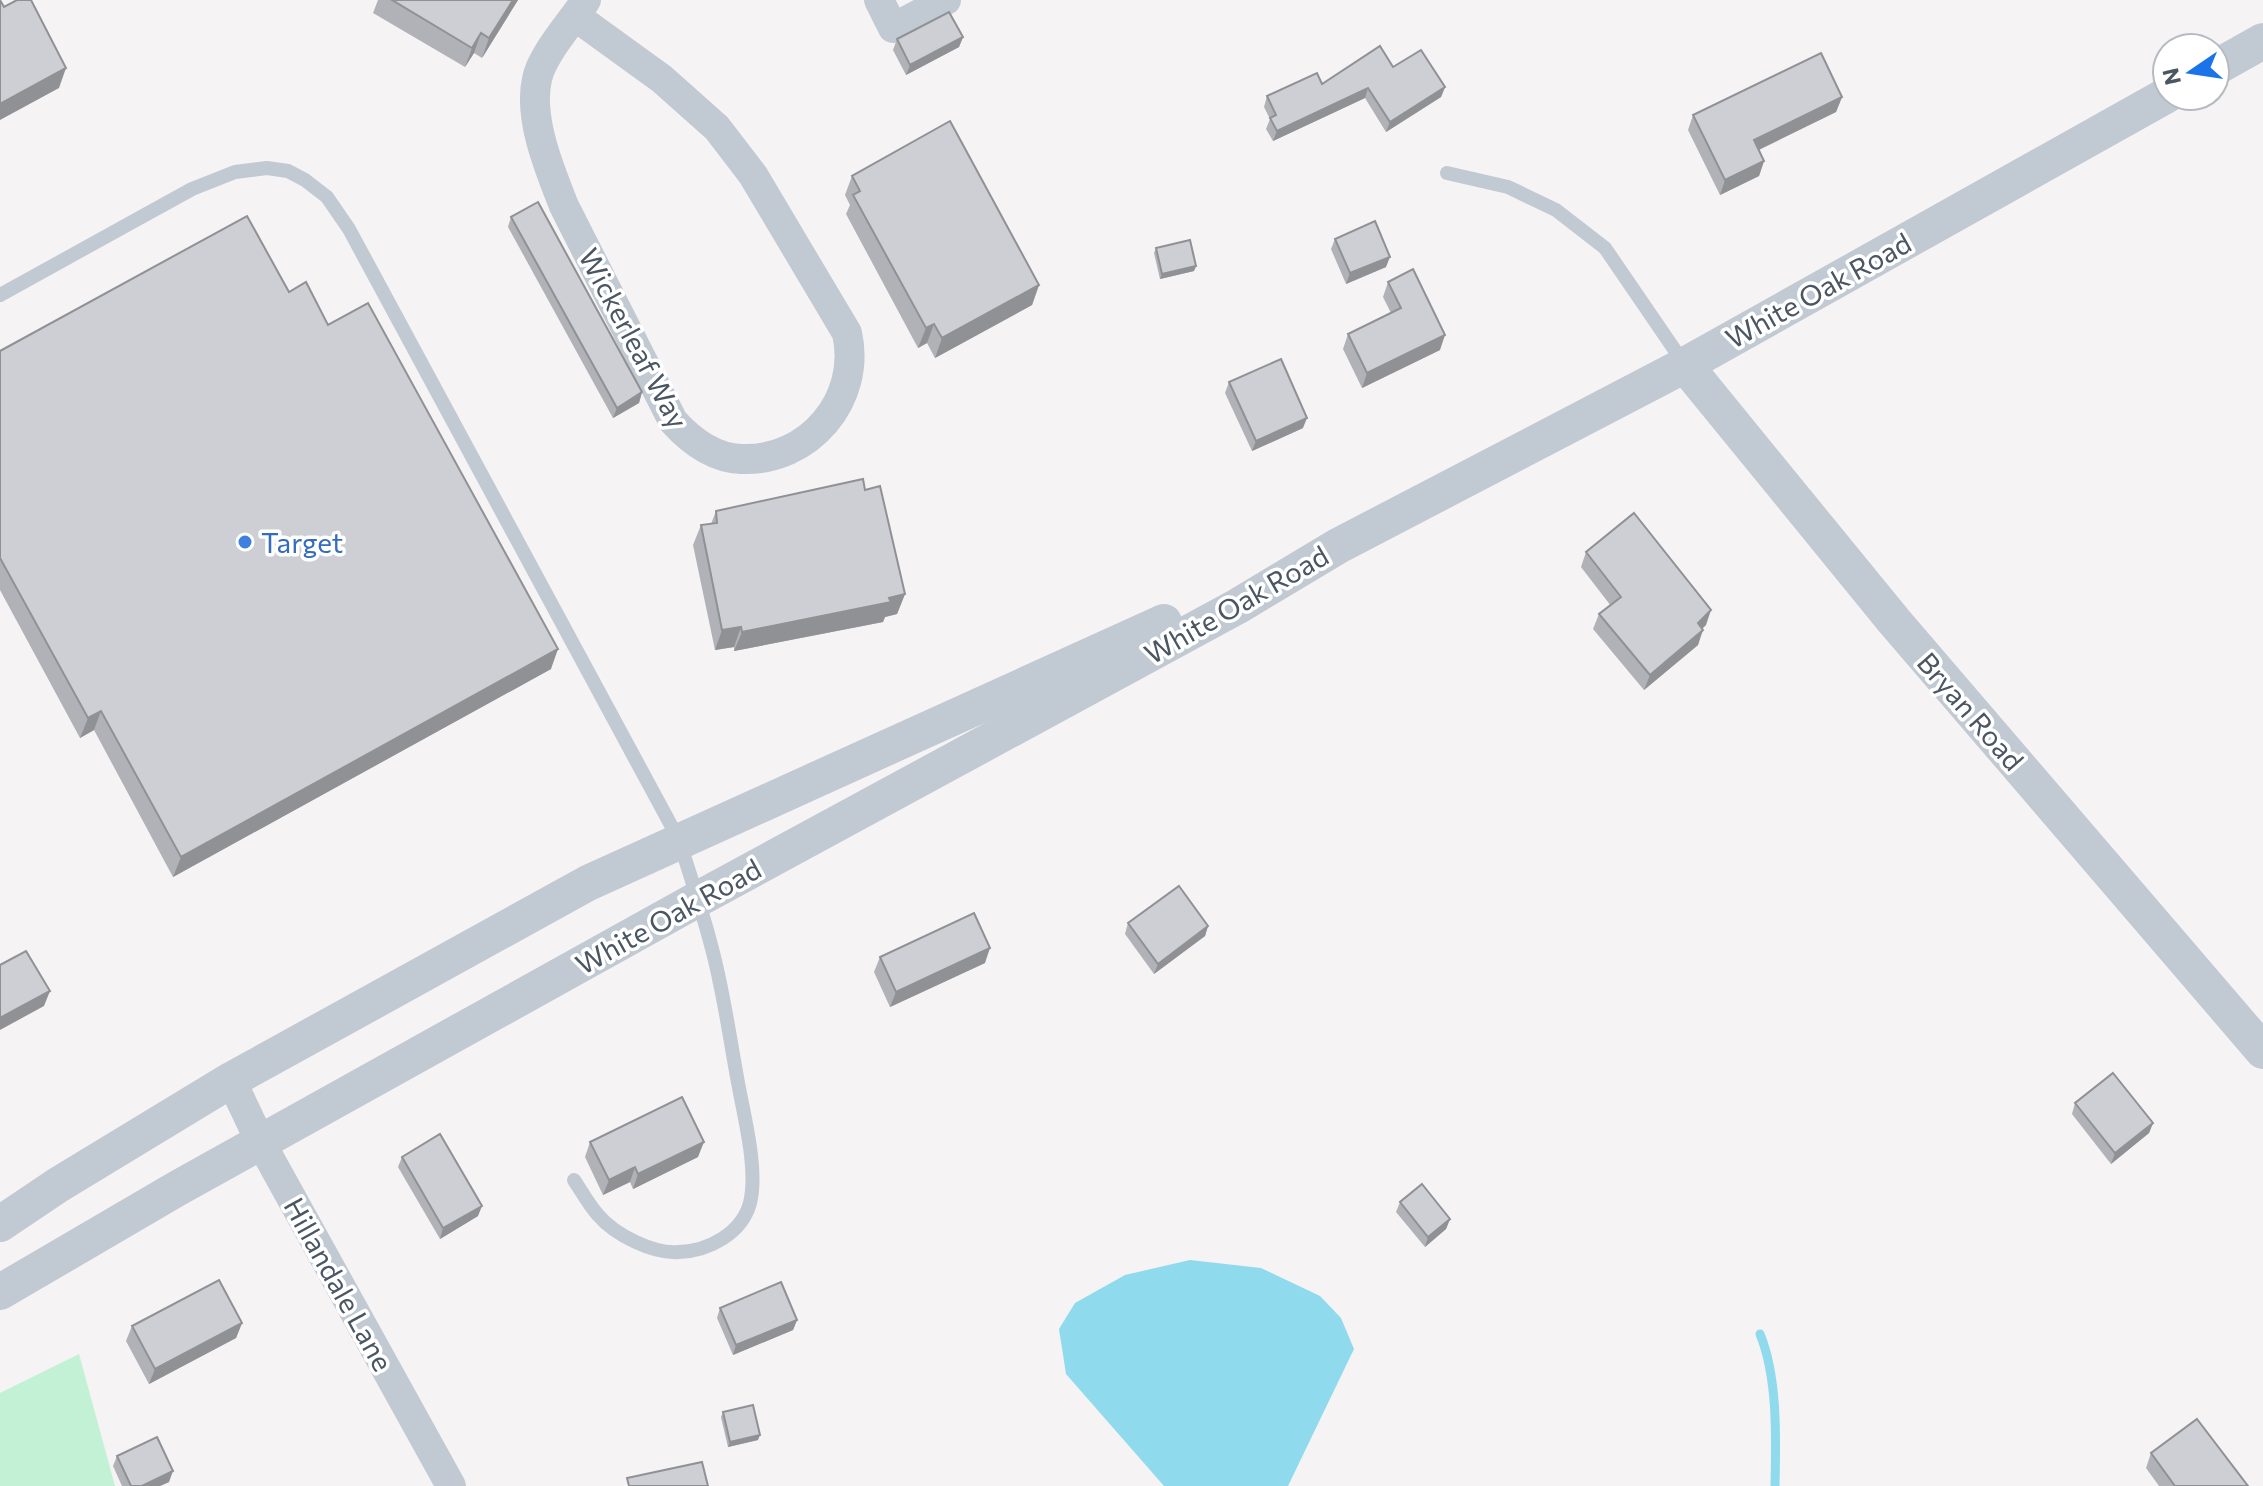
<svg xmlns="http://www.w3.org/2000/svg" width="2263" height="1486" font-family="Commissioner,sans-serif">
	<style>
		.green { fill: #c3f1d5 }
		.water { fill: #90daee }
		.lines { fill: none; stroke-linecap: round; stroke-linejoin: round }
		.stream { stroke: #90daee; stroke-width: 9 }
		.service { stroke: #c1cad2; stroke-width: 14 }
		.minor { stroke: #c1cad2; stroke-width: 30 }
		.tertiary { stroke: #c1cad2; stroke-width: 36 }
		.wall { fill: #b0b2b7 }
		.shaded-wall { fill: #909195 }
		.building { fill: #cdcfd5; stroke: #909195; stroke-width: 2 }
		.shop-dot { fill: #3f7fe0; stroke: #fff; stroke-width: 3 }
		.labels { text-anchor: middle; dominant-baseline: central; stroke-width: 7; stroke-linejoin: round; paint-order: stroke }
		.street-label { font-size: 28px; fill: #4a5661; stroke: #fff }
		.shop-label { font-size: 28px; fill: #366cbe; stroke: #fff; text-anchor: start }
	</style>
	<rect width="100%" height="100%" fill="#f5f3f3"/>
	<polygon class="green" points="79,1354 115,1486 0,1486 0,1393"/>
	<polygon class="water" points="1190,1260 1261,1268 1320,1296 1341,1318 1354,1349 1288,1486 1164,1486 1066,1374 1059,1329 1075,1303 1125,1275"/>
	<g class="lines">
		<path class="stream" d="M 1760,1334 C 1778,1378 1776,1439 1775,1486"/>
		<g class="service">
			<polyline points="1447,173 1508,187 1556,210 1605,248 1685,365"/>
			<path d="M 0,295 L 192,189 L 235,172 L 267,168 L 288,171 L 305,180 L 327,197 L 349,229 L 679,840 C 690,875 702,910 711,945 C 724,992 730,1041 739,1088 C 745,1120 758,1171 750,1203 C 742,1233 709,1251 679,1252 C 653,1254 615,1235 598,1215 C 589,1205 582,1192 574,1180"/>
		</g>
		<g class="minor">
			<polyline points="879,0 893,28 946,0"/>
			<path d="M 575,16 L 662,79 L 717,128 L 753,175 L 847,333 C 862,399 809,462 741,459 C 713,458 691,441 673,421 L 564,206 C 550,170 528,119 537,79 C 542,54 572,22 586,0"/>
			<polyline points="231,1080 261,1143 451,1486"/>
		</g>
		<g class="tertiary">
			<polyline points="2215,68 2263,41"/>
			<polyline points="1685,365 1894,621 2263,1051"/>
			<polyline points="0,1224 58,1185 231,1080 588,883 1164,622"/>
			<polyline points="0,1292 178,1188 698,899 1238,606 1338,546 1685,365 2167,95"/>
		</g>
	</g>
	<g class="wall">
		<polygon points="378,0 518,0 482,58 474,53 465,67 373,13"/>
		<polygon points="963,37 959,47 906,75 893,50 897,39"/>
		<polygon points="1393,67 1445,87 1441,97 1386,132 1365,98 1273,141 1266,129 1270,119 1264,107 1267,96"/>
		<polygon points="1842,97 1836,112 1759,150 1764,161 1759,176 1720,195 1688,130 1693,115"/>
		<polygon points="852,176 1039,285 1032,305 935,358 927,343 918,348 846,214 850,205 845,195"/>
		<polygon points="511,217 642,392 639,403 613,418 508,227"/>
		<polygon points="1335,239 1386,267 1346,284 1331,249"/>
		<polygon points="1156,248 1196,266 1194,271 1160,279 1154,253"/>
		<polygon points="1388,282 1440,350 1362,388 1343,349 1348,334 1391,313 1383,297"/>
		<polygon points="289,292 328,325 551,669 173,877 94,730 80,738 0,590 0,351"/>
		<polygon points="1229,382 1303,428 1252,451 1225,393"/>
		<polygon points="865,490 905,594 897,614 885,617 883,622 734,651 734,647 715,650 693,545 701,525 711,524 716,511"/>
		<polygon points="1586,552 1706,625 1702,628 1698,645 1644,690 1593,629 1599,614 1611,606 1581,567"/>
		<polygon points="1128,923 1208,926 1205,936 1154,974 1125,934"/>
		<polygon points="880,957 985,963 890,1007 874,972"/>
		<polygon points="2075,1103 2153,1123 2149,1133 2111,1164 2072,1114"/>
		<polygon points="590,1142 698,1157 633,1189 630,1182 603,1195 585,1157"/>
		<polygon points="402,1157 478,1216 440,1239 398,1167"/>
		<polygon points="1400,1202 1450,1219 1446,1229 1425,1247 1396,1212"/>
		<polygon points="720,1308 797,1320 793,1330 733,1355 717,1318"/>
		<polygon points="242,1323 236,1338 149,1384 126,1341 132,1326"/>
		<polygon points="723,1412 758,1440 728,1447 721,1417"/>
		<polygon points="2151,1453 2248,1486 2159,1486 2146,1468"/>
		<polygon points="117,1456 169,1482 160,1486 122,1486 113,1466"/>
	</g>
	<g class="shaded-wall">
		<polygon points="513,0 518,0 482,58 489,38"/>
		<polygon points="481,33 474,53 465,67 472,48"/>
		<polygon points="963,37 959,47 906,75 910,65"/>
		<polygon points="66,68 59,88 0,120 0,104"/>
		<polygon points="1445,87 1441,97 1386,132 1390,122"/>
		<polygon points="1368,88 1365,98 1273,141 1277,131"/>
		<polygon points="1842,97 1836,112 1748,155 1754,140"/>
		<polygon points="1764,161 1759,176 1720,195 1725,180"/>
		<polygon points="1390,257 1386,267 1346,284 1350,273"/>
		<polygon points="1196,266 1194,271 1160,279 1162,274"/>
		<polygon points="1039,285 1032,305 935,358 942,338"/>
		<polygon points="934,324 927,343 918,348 926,328"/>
		<polygon points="1445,335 1440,350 1362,388 1367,373"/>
		<polygon points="642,392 639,403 613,418 617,408"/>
		<polygon points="1307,418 1303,428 1252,451 1256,441"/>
		<polygon points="905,594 897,614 885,617 883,622 734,651 742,632"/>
		<polygon points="1711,610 1706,625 1693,638 1698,623"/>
		<polygon points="741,627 734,647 715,650 722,630"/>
		<polygon points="1703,630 1698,645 1644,690 1650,675"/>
		<polygon points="558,649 551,669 173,877 181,857"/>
		<polygon points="101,711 94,730 80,738 88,718"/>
		<polygon points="1208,926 1205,936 1154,974 1158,964"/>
		<polygon points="990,948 985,963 890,1007 896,992"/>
		<polygon points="50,991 44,1006 0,1030 0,1018"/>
		<polygon points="2153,1123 2149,1133 2111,1164 2115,1153"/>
		<polygon points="704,1142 698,1157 633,1189 638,1174"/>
		<polygon points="635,1167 630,1182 603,1195 609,1180"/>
		<polygon points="482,1206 478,1216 440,1239 443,1228"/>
		<polygon points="1450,1219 1446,1229 1425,1247 1428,1237"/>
		<polygon points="797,1320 793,1330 733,1355 736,1345"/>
		<polygon points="242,1323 236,1338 149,1384 155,1369"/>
		<polygon points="760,1435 758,1440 728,1447 730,1442"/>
		<polygon points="173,1471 169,1482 160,1486 142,1486"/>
	</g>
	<g class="building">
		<polygon points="0,0 4,7 17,0 31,0 66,68 0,104"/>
		<polygon points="392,0 513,0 489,38 481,33 472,48"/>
		<polygon points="949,12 963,37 910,65 897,39"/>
		<polygon points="1380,46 1393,67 1421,50 1445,87 1390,122 1368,88 1277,131 1270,118 1276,115 1267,96 1317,73 1322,84"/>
		<polygon points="1821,53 1842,97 1754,140 1764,161 1725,180 1693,115"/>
		<polygon points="950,121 1039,285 942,338 934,324 926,328 853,195 860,191 852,176"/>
		<polygon points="538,202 642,392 617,408 511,217"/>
		<polygon points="247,216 289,292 306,282 328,325 368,303 558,649 181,857 101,711 88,718 0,558 0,351"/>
		<polygon points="1375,221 1390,257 1350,273 1335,239"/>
		<polygon points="1190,240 1196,266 1162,274 1156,248"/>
		<polygon points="1413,269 1445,335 1367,373 1348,334 1401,308 1388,282"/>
		<polygon points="1281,359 1307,418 1256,441 1229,382"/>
		<polygon points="863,479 865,490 880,486 905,594 889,598 891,602 742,632 741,627 722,630 701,525 717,523 716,511"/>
		<polygon points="1634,513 1711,610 1698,623 1703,630 1650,675 1599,614 1621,597 1586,552"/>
		<polygon points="1179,886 1208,926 1158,964 1128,923"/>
		<polygon points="974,913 990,948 896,992 880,957"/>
		<polygon points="26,951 50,991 0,1018 0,965"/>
		<polygon points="2113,1073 2153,1123 2115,1153 2075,1103"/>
		<polygon points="682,1097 704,1142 638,1174 635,1167 609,1180 590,1142"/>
		<polygon points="440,1134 482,1206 443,1228 402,1157"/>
		<polygon points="1422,1184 1450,1219 1428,1237 1400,1202"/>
		<polygon points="219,1280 242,1323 155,1369 132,1326"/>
		<polygon points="781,1282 797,1320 736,1345 720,1308"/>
		<polygon points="753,1405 760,1435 730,1442 723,1412"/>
		<polygon points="2197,1419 2248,1486 2175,1486 2151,1453"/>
		<polygon points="157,1437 173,1471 142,1486 131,1486 117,1456"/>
		<polygon points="702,1462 708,1486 629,1486 627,1478"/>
	</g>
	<circle class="shop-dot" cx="245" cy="542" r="8"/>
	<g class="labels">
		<g class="street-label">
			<text transform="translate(1818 290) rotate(-29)">White Oak Road</text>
			<text transform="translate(634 338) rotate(62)">Wickerleaf Way</text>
			<text transform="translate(1236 604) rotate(-30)">White Oak Road</text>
			<text transform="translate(1971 711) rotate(49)">Bryan Road</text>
			<text transform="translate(668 916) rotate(-29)">White Oak Road</text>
			<text transform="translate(339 1284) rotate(61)">Hillandale Lane</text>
		</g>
		<g class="shop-label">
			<text x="261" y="542">Target</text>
		</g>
	</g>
	<g transform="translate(2191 72) rotate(257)"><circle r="38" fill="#ffffff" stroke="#b7bbc0" stroke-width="2"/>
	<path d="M0-6L14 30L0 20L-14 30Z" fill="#1a73e8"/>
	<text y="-12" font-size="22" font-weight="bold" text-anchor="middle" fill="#4a5661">N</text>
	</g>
</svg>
